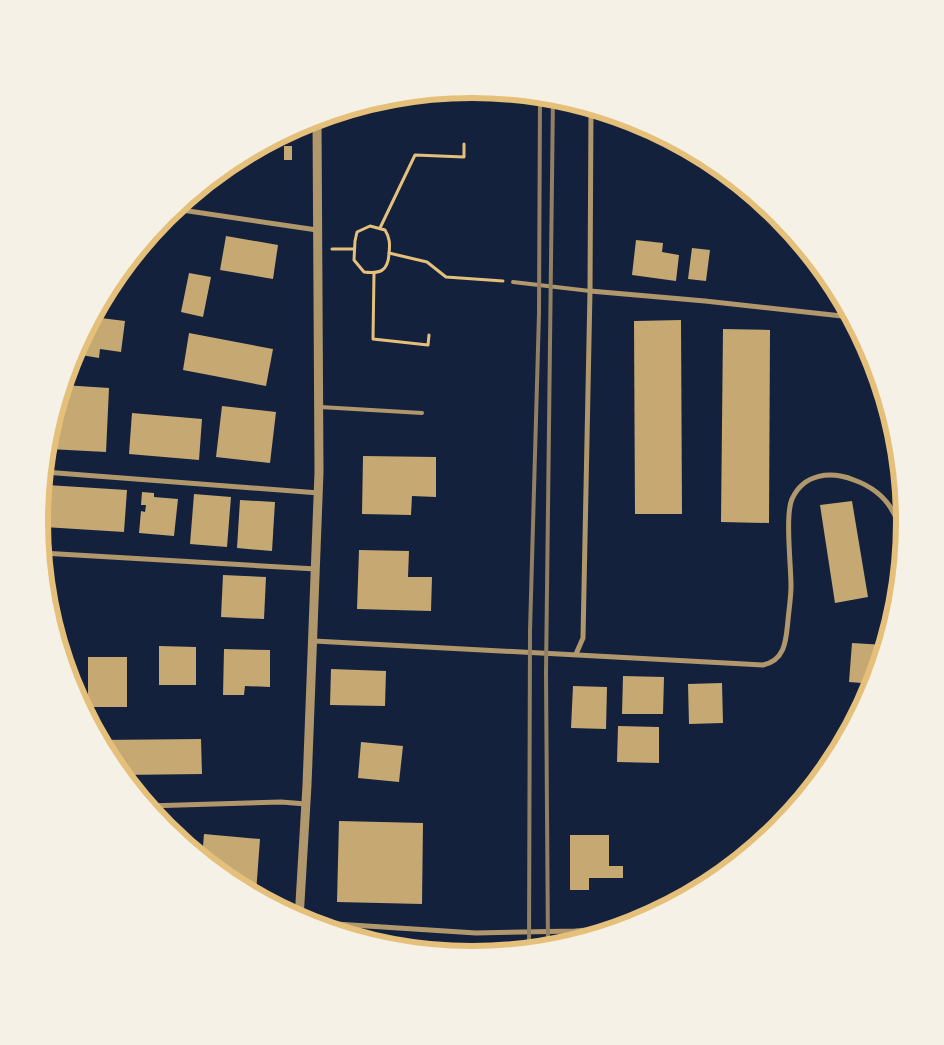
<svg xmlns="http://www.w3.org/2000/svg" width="944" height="1045" font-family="Barlow,sans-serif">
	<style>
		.building { fill: #c6a872 }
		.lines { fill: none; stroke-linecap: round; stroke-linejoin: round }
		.path { stroke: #e5c07b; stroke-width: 3 }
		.service { stroke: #b1986c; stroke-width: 4 }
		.minor { stroke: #b1986c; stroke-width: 5 }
		.tertiary { stroke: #b1986c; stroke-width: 9 }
		.rail { stroke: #918062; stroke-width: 4 }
		.rim { fill: none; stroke: #e5c07b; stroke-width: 6 }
	</style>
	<rect width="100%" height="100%" fill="#14213d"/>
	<g class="building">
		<rect x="284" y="146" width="8" height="14"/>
		<polygon points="226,236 278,245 273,279 220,270"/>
		<polygon points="636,240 663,243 662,252 679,255 676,281 632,275"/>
		<polygon points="692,248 710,250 706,281 688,279"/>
		<polygon points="189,273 211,277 203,317 181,312"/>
		<polygon points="93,317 125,321 121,352 100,349 99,358 81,355 82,346 78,345"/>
		<polygon points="681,320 682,514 635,514 634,321"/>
		<polygon points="723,329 770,330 769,523 721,522"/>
		<polygon points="189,333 273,349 266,386 183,370"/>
		<polygon points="63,385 109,388 106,452 49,449 51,426"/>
		<polygon points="222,406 276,412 270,463 216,457"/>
		<polygon points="132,413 202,419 199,460 129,454"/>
		<polygon points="363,456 436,457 436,497 412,496 411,515 362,514"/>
		<polygon points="47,485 127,490 124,532 44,527"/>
		<polygon points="142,492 154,493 154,497 178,499 174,536 139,533 141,511 145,512 146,505 141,505"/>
		<polygon points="194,494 231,497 227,547 190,544"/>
		<polygon points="240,500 275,502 272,551 237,548"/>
		<polygon points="852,501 868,597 835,603 820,505"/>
		<polygon points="359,550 409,551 408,577 432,577 431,611 357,609"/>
		<polygon points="223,575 266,577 264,619 221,617"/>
		<polygon points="852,643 885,645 874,684 849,682"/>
		<polygon points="159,646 196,647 196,685 159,685"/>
		<polygon points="224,649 270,650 270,687 245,686 244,695 223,695"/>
		<rect x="88" y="657" width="39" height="50"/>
		<polygon points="331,669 386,671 385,706 330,705"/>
		<polygon points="623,676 664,677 663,714 622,714"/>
		<polygon points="722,683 723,723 689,724 688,684"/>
		<polygon points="573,686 607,687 606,729 571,728"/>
		<polygon points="618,726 659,727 659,763 617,762"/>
		<polygon points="201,739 202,774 121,775 112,763 99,740"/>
		<polygon points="361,742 403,746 399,782 358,778"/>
		<polygon points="339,821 423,823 422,904 337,902"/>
		<polygon points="204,834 260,839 256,893 251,893 231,883 202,859"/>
		<polygon points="570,835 609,835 609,866 623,866 623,878 589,878 589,890 570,890"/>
	</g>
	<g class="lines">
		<g class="path">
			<path d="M 370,226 L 385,230 C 390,238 390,244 389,254 C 388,271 380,274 364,272 L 354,260 L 355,241 L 357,232 Z"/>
			<polyline points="380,228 415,155 464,157 464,144"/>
			<polyline points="332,249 354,249"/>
			<polyline points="389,253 427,262 446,277 503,281"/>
			<polyline points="374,273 373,339 428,345 429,335"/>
		</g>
		<g class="service">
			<polyline points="513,282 590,291"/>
			<polyline points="320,407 422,413"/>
		</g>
		<g class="minor">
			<polyline points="175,209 317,230"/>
			<polyline points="590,291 705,301 851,317"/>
			<polyline points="44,472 319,493"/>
			<polyline points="42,553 316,569"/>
			<path d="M 314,641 L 763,665 C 786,660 786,639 788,620 C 789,609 791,597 791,586 C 791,565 785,515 792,499 C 804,473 831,471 854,480 C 885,491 900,514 903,546"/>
			<polyline points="576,654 583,638 590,291 591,108"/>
			<polyline points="147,806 281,802 306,804"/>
			<polyline points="305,922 476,933 576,931 628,926"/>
			<polyline points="576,941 576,931"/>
		</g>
		<polyline class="tertiary" points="299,919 307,785 319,472 317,119"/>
		<g class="rail">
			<polyline points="548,948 546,673 553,97"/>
			<polyline points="529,950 530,631 539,313 540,96"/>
		</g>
	</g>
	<path d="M0 0H944V1045H0ZM48 522a424 424 0 1 1 848 0a424 424 0 1 1-848 0Z" fill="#f6f1e7" fill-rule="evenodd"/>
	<path class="rim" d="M48 522a424 424 0 1 1 848 0a424 424 0 1 1-848 0Z"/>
</svg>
